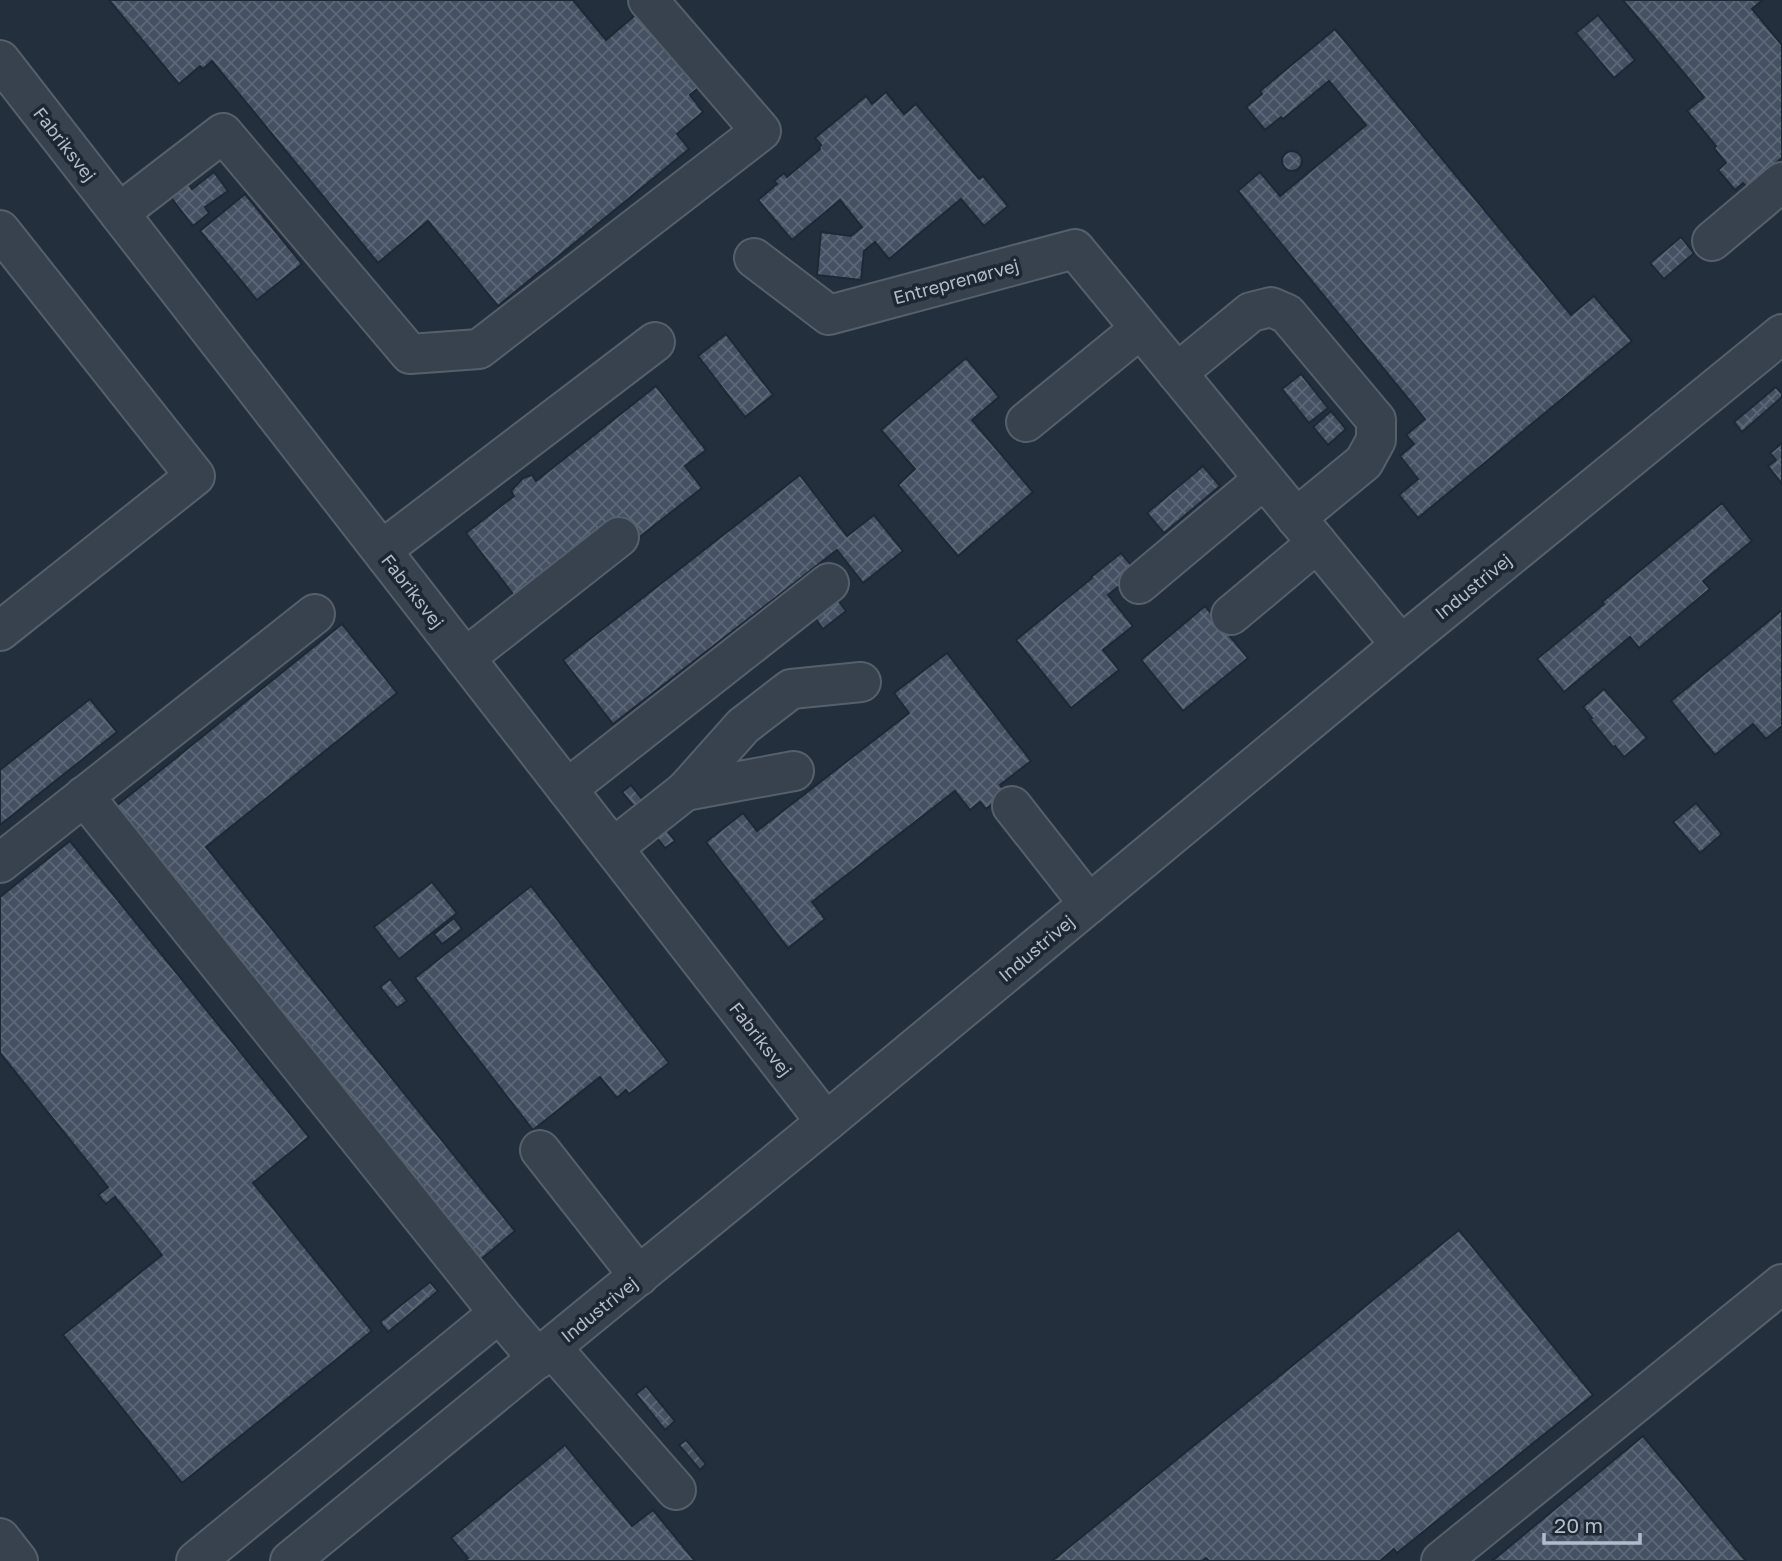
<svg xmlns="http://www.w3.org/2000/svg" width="1782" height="1561" font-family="'Golos Text',sans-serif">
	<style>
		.building { fill: url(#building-cross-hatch); stroke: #1f2835; stroke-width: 2 }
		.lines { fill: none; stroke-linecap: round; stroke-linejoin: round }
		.minor-casing { stroke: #565f6c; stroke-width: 42 }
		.minor { stroke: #38414e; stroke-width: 38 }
		.labels { text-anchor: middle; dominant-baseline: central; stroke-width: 7; stroke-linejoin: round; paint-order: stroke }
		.street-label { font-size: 18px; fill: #b4bcc9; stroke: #1d2633 }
	</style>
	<defs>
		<pattern id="building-cross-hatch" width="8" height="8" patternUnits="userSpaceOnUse" patternTransform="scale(1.75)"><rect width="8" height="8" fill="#455162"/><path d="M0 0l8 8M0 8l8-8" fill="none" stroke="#5d6877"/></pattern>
	</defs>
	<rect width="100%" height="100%" fill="#242f3e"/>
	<g class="building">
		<polygon points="109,0 573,0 606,40 640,11 701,86 690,95 703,112 677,134 689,149 498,306 428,221 378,263 212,61 203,69 200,66 179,84"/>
		<polygon points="1623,0 1763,0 1752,9 1782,45 1782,158 1747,187 1743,183 1735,190 1718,170 1726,163 1714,148 1716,146 1687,111 1704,97"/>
		<polygon points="1598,15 1635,60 1614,78 1576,33"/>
		<polygon points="1335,29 1571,315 1594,296 1632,341 1418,518 1399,495 1418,479 1400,456 1414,444 1406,435 1425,419 1238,191 1260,172 1280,196 1366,125 1329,81 1283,119 1281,117 1265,130 1246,107 1262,94 1260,91"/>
		<polygon points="886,92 904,114 916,104 979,179 983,176 1008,206 984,226 961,199 889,259 875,242 864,251 861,280 817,275 821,232 851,236 862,227 840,200 792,240 758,200 777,184 774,181 784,173 787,177 820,149 819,147 821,145 815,138 866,96 872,104"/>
		<circle cx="1292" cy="161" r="10"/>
		<polygon points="214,172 228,191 205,207 209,213 193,226 169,195 187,182 192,189"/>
		<polygon points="245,194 302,264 257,300 200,231"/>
		<polygon points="1681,237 1694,253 1664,279 1650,263"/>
		<polygon points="726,334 773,395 745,417 698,356"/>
		<polygon points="966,358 999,397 972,420 1033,492 958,556 898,485 915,469 881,430"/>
		<polygon points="1301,374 1328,408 1309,423 1282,389"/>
		<polygon points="656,386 706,450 685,466 702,488 637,539 620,517 516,598 466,533 514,496 511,491 523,478 532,475 536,481"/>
		<polygon points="1776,387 1782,394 1782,397 1742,432 1734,422"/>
		<polygon points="1331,411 1346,429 1328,445 1313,427"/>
		<polygon points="1782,443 1782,484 1768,466 1776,460 1770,453"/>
		<polygon points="1203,466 1220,486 1164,533 1147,513"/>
		<polygon points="800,475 847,536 874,515 903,551 863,583 837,550 613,724 563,660"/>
		<polygon points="1722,503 1752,541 1703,581 1710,589 1639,648 1630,637 1564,692 1537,659 1604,604 1602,602"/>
		<polygon points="1121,553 1137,572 1108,595 1133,626 1103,650 1119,670 1071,708 1016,640 1092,578 1091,577"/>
		<polygon points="831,591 846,611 823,629 808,608"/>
		<polygon points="1205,606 1248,658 1183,711 1141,660"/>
		<polygon points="1782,610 1782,726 1766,739 1753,724 1715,755 1671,701"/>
		<polygon points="342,624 397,693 206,847 515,1231 480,1260 115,807"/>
		<polygon points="947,653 1031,761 1000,785 1006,793 986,809 980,802 970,810 955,791 812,902 825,919 788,948 706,842 743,813 757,831 909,713 894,693"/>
		<polygon points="1604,689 1647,738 1624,757 1615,746 1613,747 1590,719 1592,718 1583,707"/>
		<polygon points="90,699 117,732 0,825 0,770"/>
		<polygon points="631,785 644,801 635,808 622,792"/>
		<polygon points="1696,803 1722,834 1700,853 1673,822"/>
		<polygon points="662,824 675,841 665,848 652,832"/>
		<polygon points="70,841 309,1137 253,1183 372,1331 182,1483 63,1335 162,1255 115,1197 106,1204 98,1195 108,1187 0,1053 0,897"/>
		<polygon points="432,882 457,913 399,959 374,927"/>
		<polygon points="531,886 669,1063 629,1094 626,1090 617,1098 600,1077 533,1130 415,978"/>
		<polygon points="454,918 462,929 442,944 434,934"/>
		<polygon points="390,979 407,1001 397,1008 380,987"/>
		<polygon points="1459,1230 1593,1395 1397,1553 1394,1549 1380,1561 1209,1561 1206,1558 1202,1561 1052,1561"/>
		<polygon points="430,1282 438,1291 388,1332 380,1322"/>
		<polygon points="646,1386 675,1421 665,1430 636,1394"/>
		<polygon points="1643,1436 1746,1561 1492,1561"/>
		<polygon points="686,1440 706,1464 700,1470 679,1445"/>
		<polygon points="565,1445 632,1526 653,1510 695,1561 465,1561 468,1558 451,1538"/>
	</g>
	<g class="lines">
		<defs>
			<g id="minor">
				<polyline points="0,60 826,1122"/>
				<polyline points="119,213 223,133 410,354 479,349 761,131 648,0"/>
				<polyline points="0,230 195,476 0,631"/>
				<polyline points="1712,241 1782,182"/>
				<polyline points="754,258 829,315 1075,249 1401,645"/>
				<polyline points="1177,373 1251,312 1271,307 1287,314 1376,420 1376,440 1364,462 1296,518"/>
				<polyline points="1026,422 1140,329"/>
				<polyline points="382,550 655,342"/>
				<polyline points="1139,584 1264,479"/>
				<polyline points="1231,615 1317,543"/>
				<polyline points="465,658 619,537"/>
				<polyline points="794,771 685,791 743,726 791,689 861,682"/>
				<polyline points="567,789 829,583"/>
				<polyline points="84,796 499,1313"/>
				<polyline points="1012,806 1089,904"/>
				<polyline points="613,848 685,791"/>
				<polyline points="0,863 315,614"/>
				<polyline points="540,1150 639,1276"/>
				<polyline points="552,1348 676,1490"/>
				<polyline points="0,1538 18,1561"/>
				<polyline points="196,1561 499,1313 538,1359"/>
				<polyline points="290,1561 826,1122 1401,645 1782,334"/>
				<polyline points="1441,1561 1782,1284"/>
			</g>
		</defs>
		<use href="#minor" class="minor-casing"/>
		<use href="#minor" class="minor"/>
	</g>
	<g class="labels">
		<g class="street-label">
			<text transform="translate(65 144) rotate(52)">Fabriksvej</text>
			<text transform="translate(956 281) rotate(-15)">Entreprenørvej</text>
			<text transform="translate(1473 586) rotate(-39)">Industrivej</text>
			<text transform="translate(413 591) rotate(52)">Fabriksvej</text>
			<text transform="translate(1036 948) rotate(-40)">Industrivej</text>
			<text transform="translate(761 1039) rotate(52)">Fabriksvej</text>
			<text transform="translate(599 1309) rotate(-39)">Industrivej</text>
		</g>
	</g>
	<path d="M1544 1533v10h96v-10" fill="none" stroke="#b4bcc9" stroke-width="3.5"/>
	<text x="1554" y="1533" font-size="21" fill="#b4bcc9" stroke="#1d2633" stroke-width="5" paint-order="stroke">20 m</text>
</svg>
